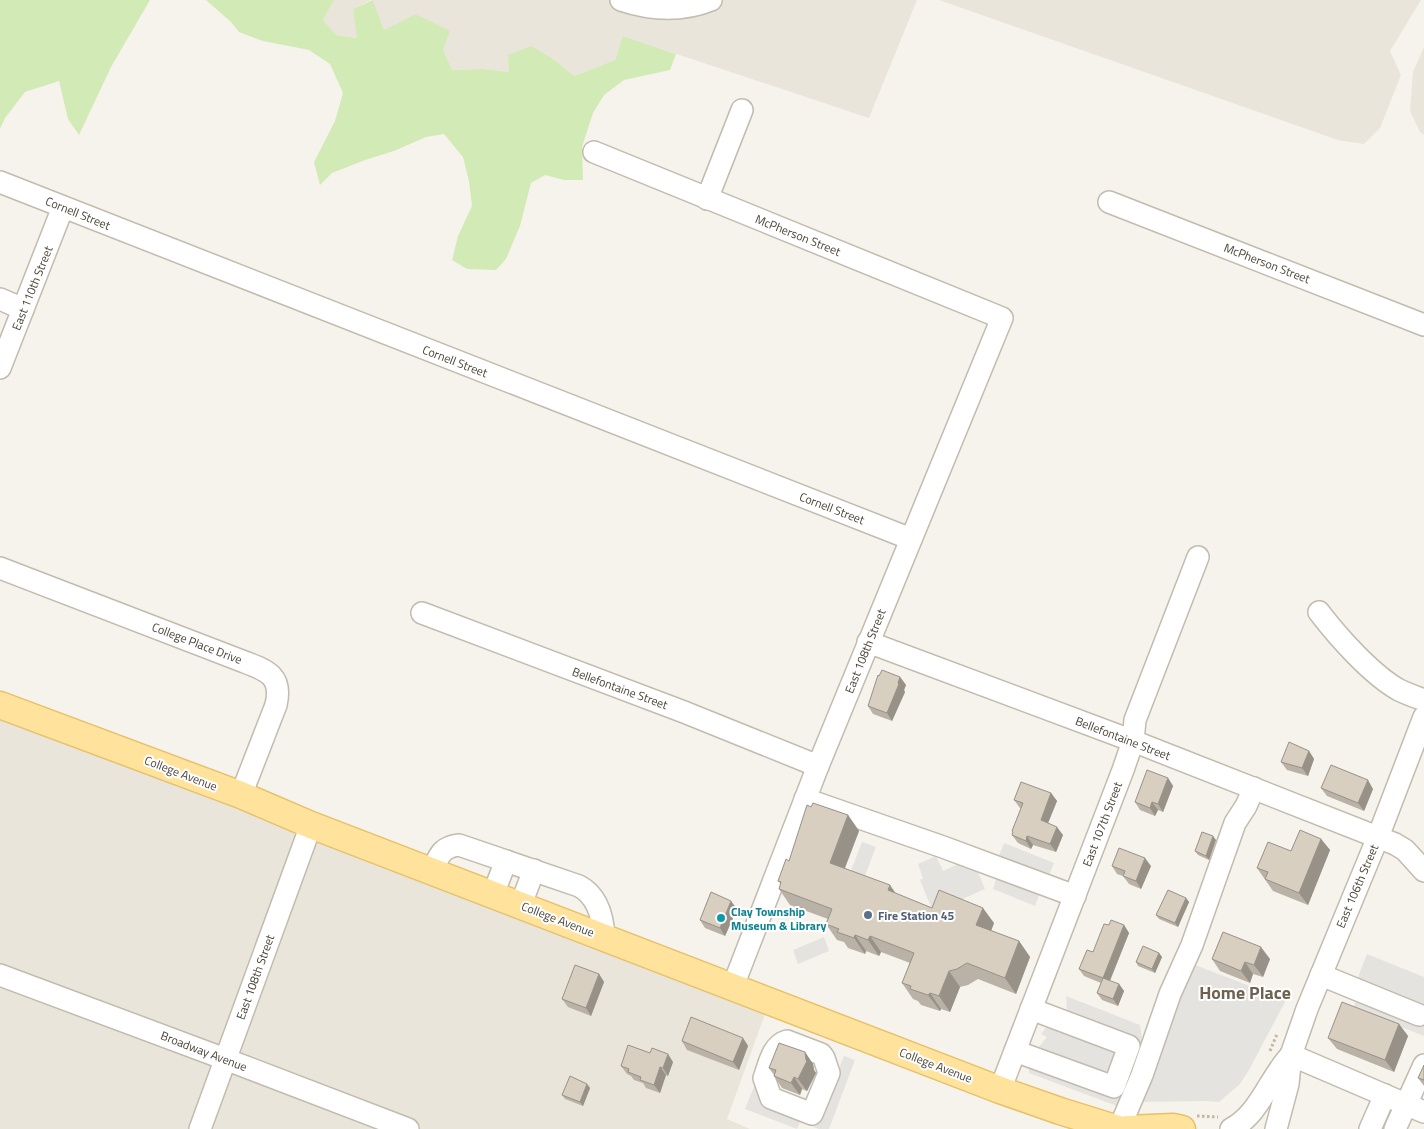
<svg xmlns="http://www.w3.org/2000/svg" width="1424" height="1129" font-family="'Titillium Web',sans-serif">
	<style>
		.residential { fill: #eae5da }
		.green { fill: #d2eab5 }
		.parking { fill: #e5e3e0 }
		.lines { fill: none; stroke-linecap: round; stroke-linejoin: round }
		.minor-casing { stroke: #c2bbae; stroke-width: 24 }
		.major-casing { stroke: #e6c16a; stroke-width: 29 }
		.path { stroke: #c4b79f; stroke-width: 3; stroke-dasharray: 2.5 2.5; stroke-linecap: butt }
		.minor { stroke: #fff; stroke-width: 21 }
		.major { stroke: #ffe39c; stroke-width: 26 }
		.wall { fill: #bab2a6 }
		.shaded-wall { fill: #979187 }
		.building { fill: #d8cfc1; stroke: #979187 }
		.service-dot { fill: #5c6f8a; stroke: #fff; stroke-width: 2 }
		.culture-dot { fill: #0f9aa8; stroke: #fff; stroke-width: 2 }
		.labels { text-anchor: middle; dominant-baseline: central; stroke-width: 4; stroke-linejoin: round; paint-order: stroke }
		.street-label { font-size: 12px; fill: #4b4439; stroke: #fff }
		.culture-label { font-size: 12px; font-weight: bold; fill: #0d838f; stroke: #fff; text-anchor: start }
		.service-label { font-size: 12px; font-weight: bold; fill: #4e5e75; stroke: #fff; text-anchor: start }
		.district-label { font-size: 18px; font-weight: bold; fill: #6e6250; stroke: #fff }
	</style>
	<rect width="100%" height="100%" fill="#f6f3ec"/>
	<g class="residential">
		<polygon points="334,0 371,0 353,9 358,38 336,35 323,20"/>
		<polygon points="373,0 917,0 869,118 623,36 615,60 574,76 553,59 509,72 483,69 452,70 443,49 415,14 401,23 384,30"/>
		<polygon points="939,0 1421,0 1390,51 1401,75 1380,128 1364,144 1338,140"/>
		<polygon points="1424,47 1424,135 1420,132 1410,111 1413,72"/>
		<polygon points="0,711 768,1006 727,1119 750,1129 0,1129"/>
	</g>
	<g class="green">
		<polygon points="0,0 150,0 111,67 79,135 68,119 59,81 25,92 5,118 0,129"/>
		<polygon points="206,0 334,0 323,20 336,35 357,38 353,9 373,0 384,30 401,22 415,14 450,31 443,49 452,70 483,69 509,72 508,55 531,46 553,59 574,76 615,60 623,36 676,54 670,70 624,80 604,95 593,113 582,147 583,180 564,180 545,175 531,183 520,226 506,259 496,270 467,269 452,260 458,236 472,206 469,181 463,157 444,134 426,137 394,151 365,160 332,173 320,185 314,162 335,121 343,93 330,64 309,50 263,41 239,32 231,22"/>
	</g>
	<g class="parking">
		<polygon points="862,842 876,847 864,878 850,873"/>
		<polygon points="1004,843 1054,863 1042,893 1040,892 1035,906 993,889 997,876 992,874"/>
		<polygon points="936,856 943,871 972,858 985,889 933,912 920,880 923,878 918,864"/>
		<polygon points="824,937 829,951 798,964 793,950"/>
		<polygon points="1367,954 1424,977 1424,1036 1353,1008 1358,996 1352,993"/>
		<polygon points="1190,963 1286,1000 1249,1070 1240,1084 1219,1102 1206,1101 1137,1102"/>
		<polygon points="1066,996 1140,1025 1142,1040 1117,1106 1029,1073 1028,1060 1047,1037 1041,1034 1061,1009 1067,1011"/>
		<polygon points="844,1056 855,1060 829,1129 819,1129 800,1122 797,1129 745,1109 755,1084 823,1110"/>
	</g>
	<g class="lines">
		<defs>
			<g id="minor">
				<path d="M 621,0 C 651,10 681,12 711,0"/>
				<polyline points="594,152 1002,318 818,766 733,986"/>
				<polyline points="0,182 911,539"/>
				<polyline points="707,199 742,110"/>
				<polyline points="1109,202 1424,325"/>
				<polyline points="0,299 23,309"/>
				<polyline points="0,368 63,207"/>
				<path d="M 0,568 L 242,661 C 266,670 283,675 276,705 L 241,795"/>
				<path d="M 1319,612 C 1338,637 1372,675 1399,690 C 1407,694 1416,697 1424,700"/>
				<polyline points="422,613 684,712 818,766"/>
				<polyline points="868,642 1133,741 1395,844 1405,850 1424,871"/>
				<polyline points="805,799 943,847 1075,896"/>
				<path d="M 432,871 C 439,856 441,847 459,845 L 579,886 C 598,896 603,917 604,937"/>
				<polyline points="493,894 506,861"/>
				<polyline points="521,904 534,870"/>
				<polyline points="0,975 225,1059 408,1129"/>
				<polyline points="1321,975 1419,1015"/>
				<path d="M 787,1041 L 821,1054 L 824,1058 L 829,1073 L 812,1114 L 771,1098 L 764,1078 C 769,1065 772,1045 787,1041 Z"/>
				<polyline points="1015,1051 1114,1087 1129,1046 1031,1009"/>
				<polyline points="1291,1055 1424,1112"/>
				<polyline points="1000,1090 1123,770 1133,741 1135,720 1198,557"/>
				<polyline points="200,1129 311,825"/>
				<polyline points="1119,1129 1142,1075 1170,994 1192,945 1235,823 1246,806 1254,788"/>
				<path d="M 1231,1129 C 1260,1114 1269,1078 1291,1055"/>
				<polyline points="1276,1129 1288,1084 1291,1055 1307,1009 1378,837 1424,717"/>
				<polyline points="1370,1129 1385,1095"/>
				<polyline points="1395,1129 1424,1065"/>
			</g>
			<g id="major">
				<polyline points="0,705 241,795 311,825 1000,1090 1060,1111 1118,1129"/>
				<polyline points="1127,1129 1173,1127 1182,1129"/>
			</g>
		</defs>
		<use href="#minor" class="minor-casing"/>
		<use href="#major" class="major-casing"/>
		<g class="path">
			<polyline points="1270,1051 1277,1034"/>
			<polyline points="1197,1116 1218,1117"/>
		</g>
		<use href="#minor" class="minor"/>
		<use href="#major" class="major"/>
	</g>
	<g class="wall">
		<polygon points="900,677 906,685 904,690 905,692 892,721 873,714 868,706"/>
		<polygon points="1309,751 1314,759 1308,776 1287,770 1281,762"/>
		<polygon points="1168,778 1173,786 1163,812 1158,810 1155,816 1140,810 1135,802"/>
		<polygon points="1321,788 1373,789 1364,811 1327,796"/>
		<polygon points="1051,793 1057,801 1048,823 1063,835 1056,852 1033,845 1031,849 1018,843 1012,835 1013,833 1012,831 1021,808 1020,808 1014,800"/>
		<polygon points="811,807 848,815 859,831 845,868 896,894 932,908 994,923 991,931 1019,941 1030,957 1016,994 978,979 968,985 960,987 950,1012 941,1009 940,1011 921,1005 918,1001 913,999 902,983 910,963 881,952 879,956 866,951 865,954 848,948 844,942 837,940 826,924 828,919 790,905 779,889 781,884 778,881 789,861"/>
		<polygon points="1321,839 1330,850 1308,905 1273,891 1257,868 1291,851"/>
		<polygon points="1216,840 1209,860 1198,855 1195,851"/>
		<polygon points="1112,866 1151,866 1141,889 1129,884 1123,876 1117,874"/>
		<polygon points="1186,898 1189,902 1178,927 1159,919 1156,915"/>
		<polygon points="737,909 725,936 705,928 700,920"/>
		<polygon points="1109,925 1124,925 1129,933 1110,981 1119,984 1124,991 1118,1006 1102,1000 1097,993 1101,983 1084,976 1079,969 1093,952"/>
		<polygon points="1159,953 1162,957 1155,973 1138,966 1136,962"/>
		<polygon points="1212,959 1270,959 1263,977 1253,974 1250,983 1220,971"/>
		<polygon points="599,974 604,982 591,1016 568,1007 562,999"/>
		<polygon points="1399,1024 1408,1036 1394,1072 1337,1049 1328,1038"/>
		<polygon points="743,1038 748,1046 739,1070 687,1050 682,1041"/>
		<polygon points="805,1052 813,1064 814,1070 816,1073 807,1091 802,1089 800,1095 782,1088 774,1076 774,1075 769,1068"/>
		<polygon points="673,1062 668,1076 666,1075 660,1093 646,1088 643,1083 634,1080 631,1076 627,1074 621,1066"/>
		<polygon points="1424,1065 1424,1086 1418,1078"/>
		<polygon points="587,1084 590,1088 583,1106 565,1099 562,1095"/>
	</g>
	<g class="shaded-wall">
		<polygon points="900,677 906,685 904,690 905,692 892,721 887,713"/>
		<polygon points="1309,751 1314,759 1308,776 1302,768"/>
		<polygon points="1168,778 1173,786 1163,812 1158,804"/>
		<polygon points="1368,780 1373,789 1364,811 1358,803"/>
		<polygon points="1051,793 1057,801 1046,828 1041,820"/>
		<polygon points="1152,802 1158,810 1155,816 1150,808"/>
		<polygon points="848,815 859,831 841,878 830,863"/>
		<polygon points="1057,827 1063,835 1056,852 1050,844"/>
		<polygon points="1027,836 1033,845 1031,849 1026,841"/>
		<polygon points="1213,836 1216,840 1209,860 1206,856"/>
		<polygon points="1321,839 1330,850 1308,905 1299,893"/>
		<polygon points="1145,858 1151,866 1141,889 1136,881"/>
		<polygon points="890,885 901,901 888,890"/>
		<polygon points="1186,898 1189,902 1178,927 1175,923"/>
		<polygon points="731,901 737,909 725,936 720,928"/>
		<polygon points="983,908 994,923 987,941 976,925"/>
		<polygon points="1124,925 1129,933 1108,985 1103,978"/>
		<polygon points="855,935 866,951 865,954 854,938"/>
		<polygon points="870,936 881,952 879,956 868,940"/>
		<polygon points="1019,941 1030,957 1016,994 1005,978"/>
		<polygon points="1261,947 1270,959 1263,977 1254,965"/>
		<polygon points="1159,953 1162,957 1155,973 1152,969"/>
		<polygon points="1245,962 1253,974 1250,983 1241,971"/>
		<polygon points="949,971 960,987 950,1012 939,996"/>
		<polygon points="599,974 604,982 591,1016 586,1008"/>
		<polygon points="1119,984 1124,991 1118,1006 1113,999"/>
		<polygon points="930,993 941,1009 940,1011 928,995"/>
		<polygon points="1399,1024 1408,1036 1394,1072 1385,1060"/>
		<polygon points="743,1038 748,1046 739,1070 733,1062"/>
		<polygon points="805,1052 813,1064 814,1070 816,1073 807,1091 798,1079 806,1060"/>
		<polygon points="668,1054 673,1062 668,1076 663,1068"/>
		<polygon points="660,1067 666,1075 660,1093 654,1085"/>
		<polygon points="794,1077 802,1089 800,1095 791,1083"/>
		<polygon points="587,1084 590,1088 583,1106 580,1102"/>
	</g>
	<g class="building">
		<polygon points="882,670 900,677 898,683 899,684 887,713 868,706 878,675 879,676"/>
		<polygon points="1289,742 1309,751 1302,768 1281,762"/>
		<polygon points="1331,765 1368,780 1358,803 1321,788"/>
		<polygon points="1147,770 1168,778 1158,804 1152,802 1150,808 1135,802"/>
		<polygon points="1021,782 1051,793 1041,820 1057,827 1050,844 1027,836 1026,841 1012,835 1013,832 1012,831 1023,803 1014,800"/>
		<polygon points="813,803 848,815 830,863 890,885 888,890 932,908 939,890 983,908 976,925 1019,941 1005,978 967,963 957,969 949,971 939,996 930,993 928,995 910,989 911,986 902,983 914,953 870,936 868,940 855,935 854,938 837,932 839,929 826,924 832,909 779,889 781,882 778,881 786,859 789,861 807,805 811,807"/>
		<polygon points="1300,830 1321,839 1299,893 1265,879 1268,872 1257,868 1268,842 1291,851"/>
		<polygon points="1202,832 1213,836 1206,856 1195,851"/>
		<polygon points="1119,848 1145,858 1136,881 1123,876 1125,871 1112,866"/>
		<polygon points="1168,890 1186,898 1175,923 1156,915"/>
		<polygon points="711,892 731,901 720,928 700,920"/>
		<polygon points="1111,920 1124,925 1103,978 1119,984 1113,999 1097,993 1103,978 1079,969 1087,950 1093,952 1104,924 1109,925"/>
		<polygon points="1223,932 1261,947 1254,965 1245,962 1241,971 1212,959"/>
		<polygon points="1143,946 1159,953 1152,969 1136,962"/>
		<polygon points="575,965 599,974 586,1008 562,999"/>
		<polygon points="1342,1002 1399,1024 1385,1060 1328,1038"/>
		<polygon points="691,1017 743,1038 733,1062 682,1041"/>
		<polygon points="779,1043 805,1052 806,1060 807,1061 798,1079 794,1077 791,1083 774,1076 776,1070 769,1068"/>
		<polygon points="628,1045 650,1053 652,1048 668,1054 663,1068 660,1067 654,1085 640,1080 641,1077 628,1072 629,1069 621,1066"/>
		<polygon points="1424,1065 1424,1080 1418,1078"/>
		<polygon points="570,1076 587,1084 580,1102 562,1095"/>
	</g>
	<circle class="service-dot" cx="868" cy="915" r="5"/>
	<circle class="culture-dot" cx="721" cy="918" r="5"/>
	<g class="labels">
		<g class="street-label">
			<text transform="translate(78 213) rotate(22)">Cornell Street</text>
			<text transform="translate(798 235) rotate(22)">McPherson Street</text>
			<text transform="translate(1267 263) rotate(21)">McPherson Street</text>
			<text transform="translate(32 288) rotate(-68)">East 110th Street</text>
			<text transform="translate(455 361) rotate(21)">Cornell Street</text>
			<text transform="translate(832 508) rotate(21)">Cornell Street</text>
			<text transform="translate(197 643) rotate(21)">College Place Drive</text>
			<text transform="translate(865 651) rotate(-68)">East 108th Street</text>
			<text transform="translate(620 688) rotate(20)">Bellefontaine Street</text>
			<text transform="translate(1123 738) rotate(21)">Bellefontaine Street</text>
			<text transform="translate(181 773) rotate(21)">College Avenue</text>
			<text transform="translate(1102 824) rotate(-69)">East 107th Street</text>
			<text transform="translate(1357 886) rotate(-67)">East 106th Street</text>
			<text transform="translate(558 919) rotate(21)">College Avenue</text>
			<text transform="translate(255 977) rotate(-70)">East 108th Street</text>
			<text transform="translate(204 1051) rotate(21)">Broadway Avenue</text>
			<text transform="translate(936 1065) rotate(21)">College Avenue</text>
		</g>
		<g class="culture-label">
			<text x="731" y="911">Clay Township<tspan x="731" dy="14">Museum &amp; Library</tspan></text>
		</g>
		<g class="service-label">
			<text x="878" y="915">Fire Station 45</text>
		</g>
		<g class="district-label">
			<text x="1245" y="992">Home Place</text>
		</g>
	</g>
</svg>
